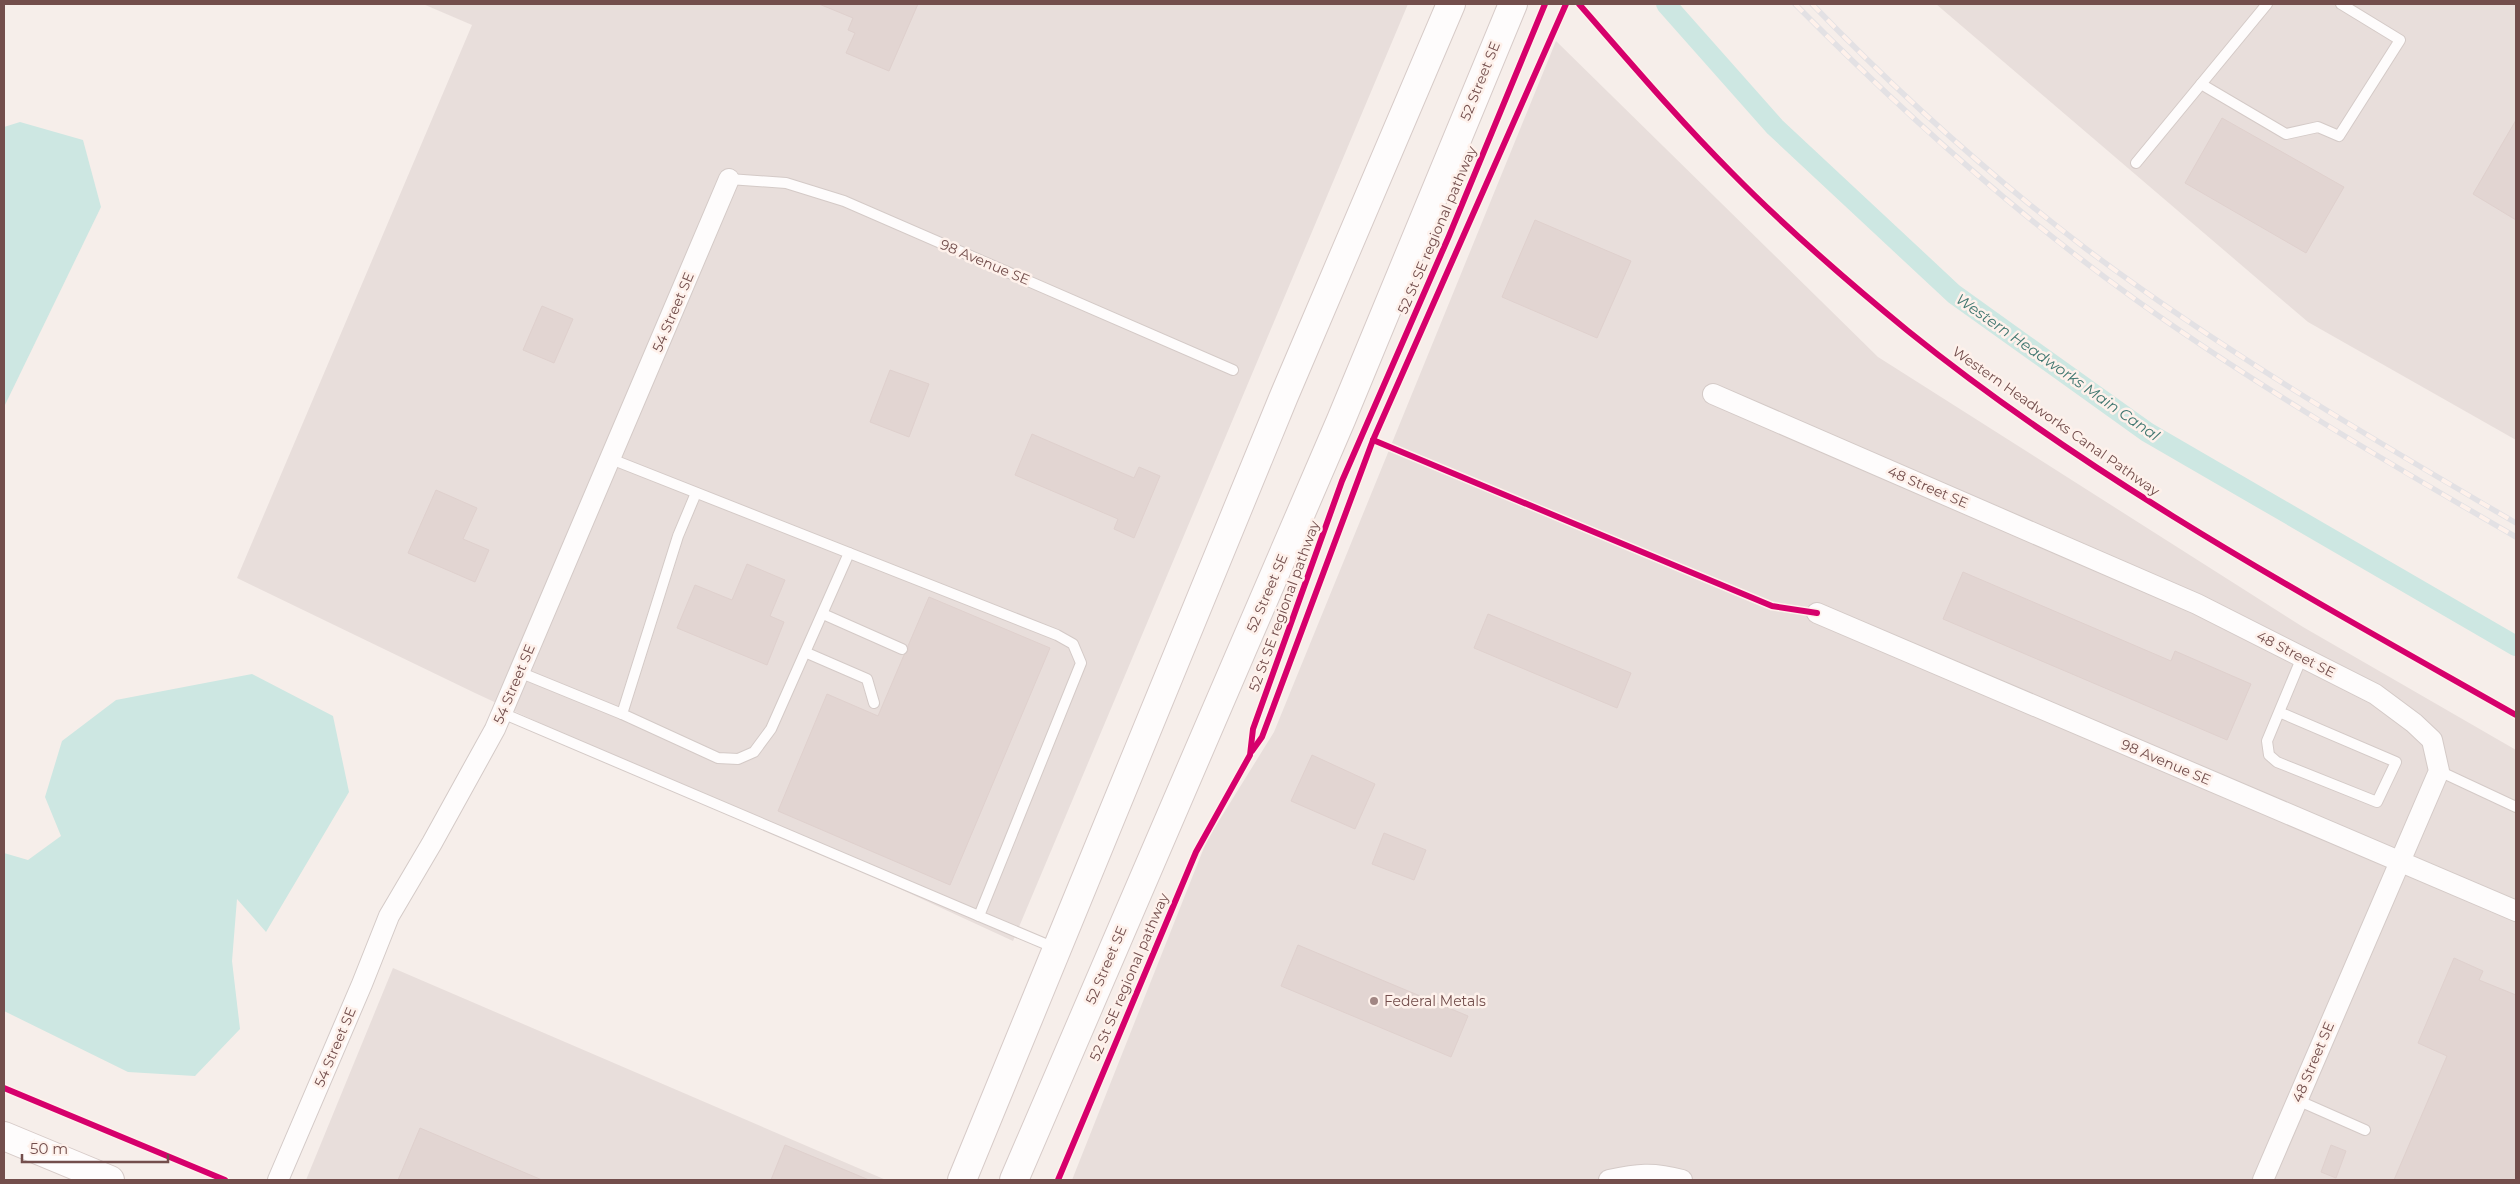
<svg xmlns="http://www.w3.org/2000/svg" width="2520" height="1184" font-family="Montserrat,sans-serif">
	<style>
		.industrial { fill: #e8dedb }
		.water { fill: #cde7e2 }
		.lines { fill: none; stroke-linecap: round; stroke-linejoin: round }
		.canal { stroke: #cde7e2; stroke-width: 20 }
		.building { fill: #e2d5d2; stroke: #dfd0cd }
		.lane-casing { stroke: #d4cac7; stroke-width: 12 }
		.street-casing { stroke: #d4cac7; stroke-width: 22 }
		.secondary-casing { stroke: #d7cbc8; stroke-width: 30 }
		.lane { stroke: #fefcfc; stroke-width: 10 }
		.street { stroke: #fefcfc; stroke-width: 20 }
		.secondary { stroke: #fefcfc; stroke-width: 28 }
		.rail-casing { stroke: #e3e1e4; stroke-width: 5.5 }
		.rail { stroke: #fef1eb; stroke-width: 4; stroke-dasharray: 11; stroke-linecap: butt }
		.cycleway-casing { stroke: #fef1eb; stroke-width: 9 }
		.cycleway { stroke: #d6006c; stroke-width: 6 }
		.poi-dot { fill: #a18683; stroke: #fef1eb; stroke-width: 2 }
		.labels { text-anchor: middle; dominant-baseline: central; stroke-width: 5; stroke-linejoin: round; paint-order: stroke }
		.street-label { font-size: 14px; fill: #734e4c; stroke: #fef1eb }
		.poi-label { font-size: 14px; fill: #734e4c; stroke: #fef1eb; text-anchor: start }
		.water-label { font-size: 15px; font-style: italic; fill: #407770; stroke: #fef1eb }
	</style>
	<rect width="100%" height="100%" fill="#f6eeea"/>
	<g class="industrial">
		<polygon points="423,4 1408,4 1013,941 475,693 237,578 472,25"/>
		<polygon points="1936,4 2516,4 2516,440 2308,322"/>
		<polygon points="1556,41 1878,357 2303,627 2516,750 2516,1180 1072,1180 1207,840 1274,732"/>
		<polygon points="393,968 886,1180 306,1180"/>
	</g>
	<g class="water">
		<polygon points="20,122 83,140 101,207 4,407 4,127"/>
		<polygon points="252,674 333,716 349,792 266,932 237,899 232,961 240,1029 195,1076 128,1072 4,1011 4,853 28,860 61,836 45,797 62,741 116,700"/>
	</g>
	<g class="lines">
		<polyline class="canal" points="1666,4 1775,127 1954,294 2147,432 2516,646"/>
	</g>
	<g class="building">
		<polygon points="819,4 918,4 889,71 846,53 855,33 848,30 853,18"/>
		<polygon points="2222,118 2344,187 2306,253 2185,183"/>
		<polygon points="2516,120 2516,220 2473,194"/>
		<polygon points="1535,220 1631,261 1597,338 1502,297"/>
		<polygon points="542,306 573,319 554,363 523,350"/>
		<polygon points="890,370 929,384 909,437 870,422"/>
		<polygon points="1032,434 1134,478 1139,467 1160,476 1134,538 1114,529 1118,519 1015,475"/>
		<polygon points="436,490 477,508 463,539 489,550 475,582 408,553"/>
		<polygon points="747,564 785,580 770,616 784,622 767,665 677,628 695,585 732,600"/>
		<polygon points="1963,572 2171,661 2175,651 2251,684 2227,740 1943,619"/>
		<polygon points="929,597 1050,648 950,885 778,811 827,694 878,716 904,655 908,651 908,646"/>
		<polygon points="1488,614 1631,673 1617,708 1474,648"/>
		<polygon points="1312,755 1375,784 1355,829 1291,801"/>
		<polygon points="1384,833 1426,850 1414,880 1372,864"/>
		<polygon points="1298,945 1468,1016 1451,1057 1281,986"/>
		<polygon points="2454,958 2483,971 2479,980 2516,995 2516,1180 2394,1180 2447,1056 2418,1043"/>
		<polygon points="420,1128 542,1180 398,1180"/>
		<polygon points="785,1145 869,1180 771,1180"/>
		<polygon points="2331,1145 2346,1151 2336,1178 2321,1172"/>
	</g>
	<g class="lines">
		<defs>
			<g id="lane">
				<polyline points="2201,84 2286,134 2318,127 2339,136 2400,40 2341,4"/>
				<polyline points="2136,163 2267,4"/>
				<polyline points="729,179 786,183 844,201 1233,370"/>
				<polyline points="611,459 1057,635 1073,644 1081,663 979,916 1055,948"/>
				<polyline points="823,614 902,649"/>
				<polyline points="807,653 867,679 874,703"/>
				<polyline points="519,672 622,714 718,758 738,759 754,752 771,729 849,553"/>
				<polyline points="2279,712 2396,762 2377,802 2277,762 2269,755 2267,741 2302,657"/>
				<polyline points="502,713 979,916"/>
				<polyline points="622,714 678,536 696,493"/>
				<polyline points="2439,771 2516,807"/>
				<polyline points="2297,1100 2365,1130"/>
			</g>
			<g id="street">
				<polyline points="1713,394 2197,604 2375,694 2414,723 2432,740 2439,771 2263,1180"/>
				<polyline points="1817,613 2516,911"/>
				<polyline points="278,1180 362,984 389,916 432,843 495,729 729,179"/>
				<path d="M 1609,1180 C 1637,1174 1653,1172 1682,1180"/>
			</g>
			<g id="secondary">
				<polyline points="4,1136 110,1180"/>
				<polyline points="962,1180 1284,396 1451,4"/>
				<polyline points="1014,1180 1341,420 1513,4"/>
			</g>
		</defs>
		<use href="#lane" class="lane-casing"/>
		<use href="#street" class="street-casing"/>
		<use href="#secondary" class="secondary-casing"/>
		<use href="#lane" class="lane"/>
		<use href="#street" class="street"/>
		<use href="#secondary" class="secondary"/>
		<defs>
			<g id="rail">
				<path d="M 1795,4 C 1901,111 2013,212 2136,300 C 2258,387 2387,462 2516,537"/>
				<path d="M 1812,4 C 1896,91 1988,174 2085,248 C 2221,350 2369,437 2516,523"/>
			</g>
		</defs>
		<use href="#rail" class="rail-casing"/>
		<use href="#rail" class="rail"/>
		<defs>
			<g id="cycleway">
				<path d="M 1579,4 C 1628,60 1678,119 1731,172 C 1786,228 1847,281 1908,331 C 2095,482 2308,597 2516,715"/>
				<polyline points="1373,440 1772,606 1817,613"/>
				<polyline points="1252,751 1262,737 1373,440 1566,4"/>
				<polyline points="4,1088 225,1180"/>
				<polyline points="1058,1180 1196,852 1250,755 1253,729 1342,481 1449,236 1545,4"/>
			</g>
		</defs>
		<use href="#cycleway" class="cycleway-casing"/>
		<use href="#cycleway" class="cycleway"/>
	</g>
	<circle class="poi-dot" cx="1374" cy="1001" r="5"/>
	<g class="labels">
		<g class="street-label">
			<text transform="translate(1480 81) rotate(-68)">52 Street SE</text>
			<text transform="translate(1437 230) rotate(-67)">52 St SE regional pathway</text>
			<text transform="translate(985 262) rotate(23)">98 Avenue SE</text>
			<text transform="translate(673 312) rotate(-67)">54 Street SE</text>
			<text transform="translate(2056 421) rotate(35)">Western Headworks Canal Pathway</text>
			<text transform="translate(1928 487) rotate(23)">48 Street SE</text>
			<text transform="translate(1267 593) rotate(-67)">52 Street SE</text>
			<text transform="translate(1284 606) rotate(-70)">52 St SE regional pathway</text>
			<text transform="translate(2296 654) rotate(27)">48 Street SE</text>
			<text transform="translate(514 684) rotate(-67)">54 Street SE</text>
			<text transform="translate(2166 762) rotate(23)">98 Avenue SE</text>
			<text transform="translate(1106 965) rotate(-67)">52 Street SE</text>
			<text transform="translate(1129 977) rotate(-67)">52 St SE regional pathway</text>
			<text transform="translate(335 1047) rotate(-67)">54 Street SE</text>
			<text transform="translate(2313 1062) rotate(-67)">48 Street SE</text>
		</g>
		<g class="poi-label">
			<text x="1384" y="1001">Federal Metals</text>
		</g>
		<g class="water-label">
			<text transform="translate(2058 367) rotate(35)">Western Headworks Main Canal</text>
		</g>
	</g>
	<rect width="2520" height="1184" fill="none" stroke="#734e4c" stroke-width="10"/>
	<path d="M22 1154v8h146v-8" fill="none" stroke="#734e4c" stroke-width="2.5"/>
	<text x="30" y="1154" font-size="15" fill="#734e4c" stroke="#fef1eb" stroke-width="4" paint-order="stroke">50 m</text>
</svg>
